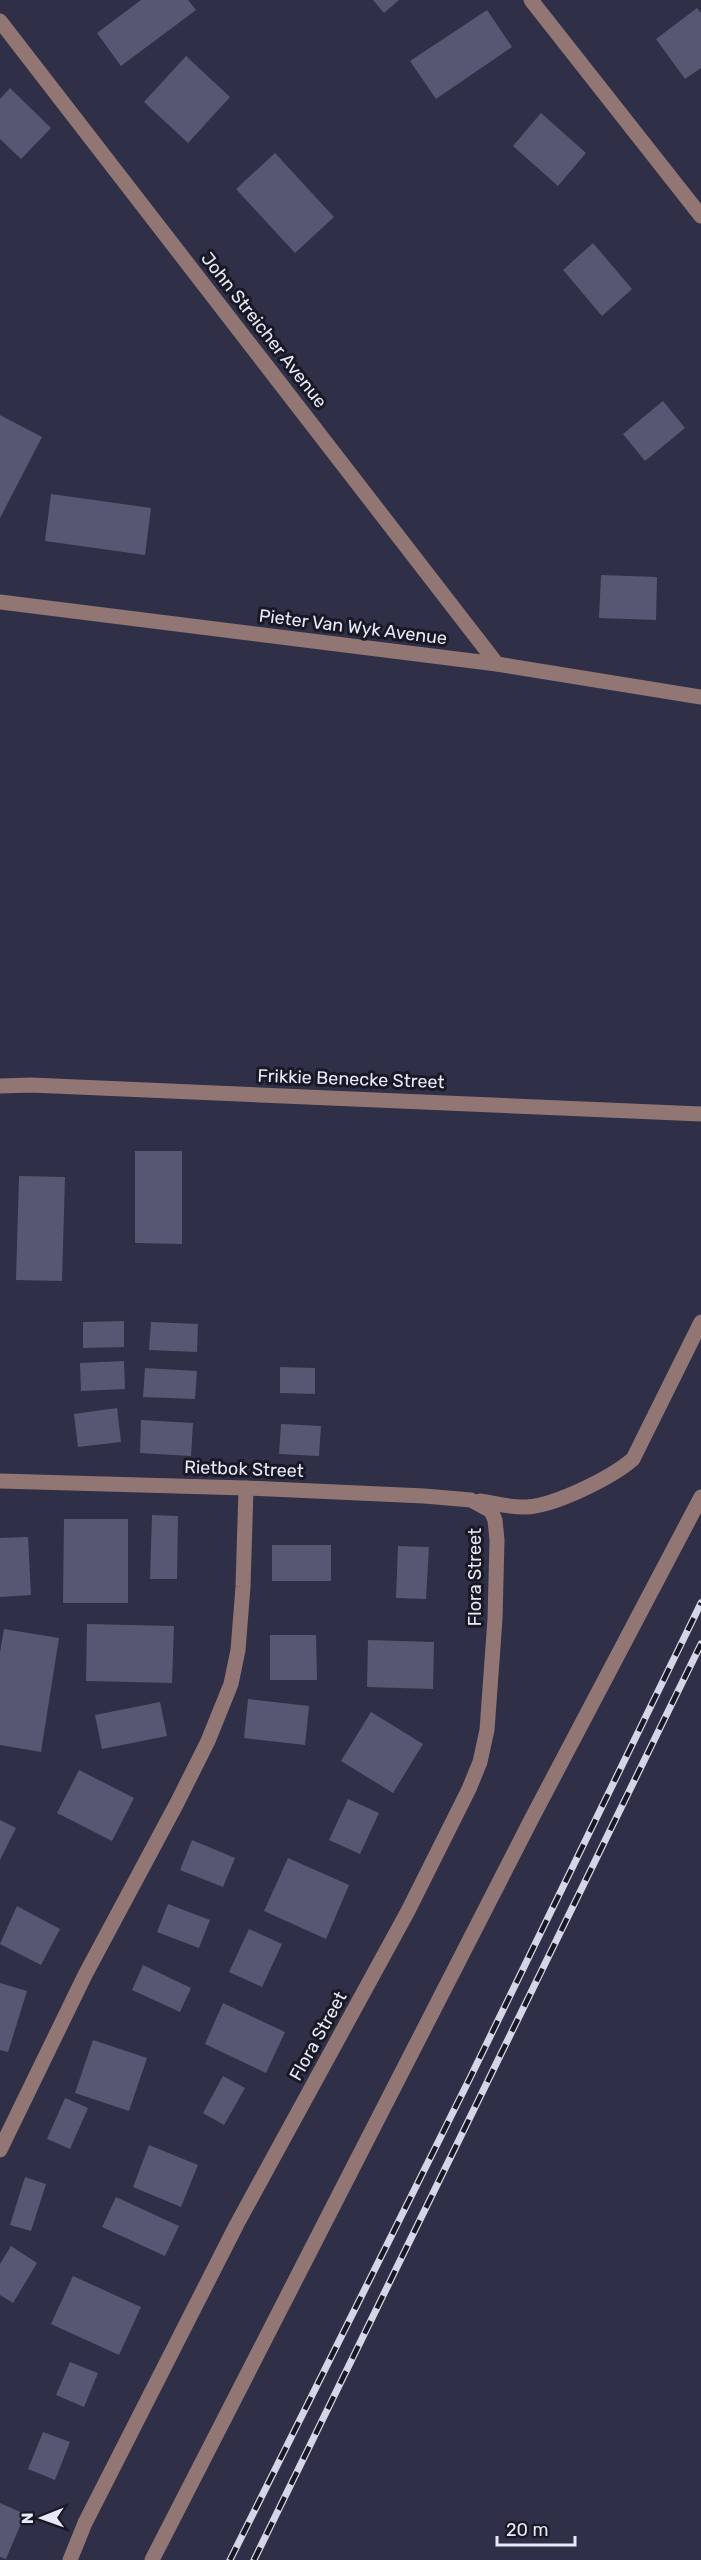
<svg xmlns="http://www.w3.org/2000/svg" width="701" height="2560" font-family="Rubik,sans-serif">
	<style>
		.building { fill: #565772 }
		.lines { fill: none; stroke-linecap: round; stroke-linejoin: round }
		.minor { stroke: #917674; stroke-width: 15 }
		.rail-casing { stroke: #d4d5e6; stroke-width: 7 }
		.rail { stroke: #181924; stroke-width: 4.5; stroke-dasharray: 14; stroke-linecap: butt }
		.labels { text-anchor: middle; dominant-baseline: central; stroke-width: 6; stroke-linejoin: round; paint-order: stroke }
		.street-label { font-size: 18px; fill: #e7e8f8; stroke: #181924 }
	</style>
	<rect width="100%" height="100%" fill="#2f2f48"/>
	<g class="building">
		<polygon points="141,0 188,0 196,10 121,66 97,33"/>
		<polygon points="373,0 399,0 384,13"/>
		<polygon points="697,8 701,13 701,68 685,79 656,39"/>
		<polygon points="487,10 512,47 436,99 410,61"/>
		<polygon points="186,56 230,97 188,143 144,102"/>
		<polygon points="10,88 51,128 21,159 0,139 0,99"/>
		<polygon points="541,113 586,153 558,186 513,146"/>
		<polygon points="275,153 334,217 295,253 236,189"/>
		<polygon points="593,243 632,289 602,316 563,270"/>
		<polygon points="663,401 685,428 645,461 623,434"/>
		<polygon points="0,415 42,437 0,518"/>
		<polygon points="51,494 151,508 145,555 45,541"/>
		<polygon points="601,575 657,577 656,620 599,618"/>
		<polygon points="135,1151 182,1151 182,1244 135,1243"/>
		<polygon points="19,1176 65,1177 62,1281 16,1280"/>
		<polygon points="124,1321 124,1347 83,1348 83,1322"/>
		<polygon points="151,1322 198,1324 197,1352 149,1350"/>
		<polygon points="124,1361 125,1389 81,1391 80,1363"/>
		<polygon points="280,1367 315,1368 315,1394 280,1393"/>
		<polygon points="145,1368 197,1371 195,1399 143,1397"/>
		<polygon points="117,1408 121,1442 78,1447 74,1414"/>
		<polygon points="141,1420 193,1423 191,1456 140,1453"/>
		<polygon points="281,1424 321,1426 319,1456 279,1454"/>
		<polygon points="152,1515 178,1516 177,1579 150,1579"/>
		<polygon points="64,1519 128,1519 128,1603 63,1603"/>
		<polygon points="28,1537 31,1595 0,1597 0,1538"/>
		<rect x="272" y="1545" width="59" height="36"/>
		<polygon points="398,1546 429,1547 426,1599 396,1598"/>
		<polygon points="87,1624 174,1626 172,1683 86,1681"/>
		<polygon points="4,1629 59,1638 41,1752 0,1745 0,1652"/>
		<polygon points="270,1635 316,1635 317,1680 270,1680"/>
		<polygon points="368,1640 434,1642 433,1689 367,1687"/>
		<polygon points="248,1699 309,1706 305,1745 244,1738"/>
		<polygon points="160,1702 167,1736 102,1749 95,1715"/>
		<polygon points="371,1712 423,1744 393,1793 341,1761"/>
		<polygon points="79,1770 134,1798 112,1841 57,1813"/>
		<polygon points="348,1799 379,1813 360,1854 329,1840"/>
		<polygon points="0,1820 16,1828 0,1860"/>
		<polygon points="192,1840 235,1858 223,1887 180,1870"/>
		<polygon points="288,1858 349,1885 326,1939 264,1911"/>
		<polygon points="168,1904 210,1920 199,1948 157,1932"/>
		<polygon points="17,1906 60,1929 41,1965 0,1944"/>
		<polygon points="249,1929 282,1944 262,1987 229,1972"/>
		<polygon points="143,1965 191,1988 180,2012 132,1990"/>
		<polygon points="0,1983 27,1991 8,2052 0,2050"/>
		<polygon points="223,2003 285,2032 266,2073 205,2044"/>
		<polygon points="93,2040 147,2058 129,2111 75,2093"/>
		<polygon points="223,2076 245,2088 224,2125 203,2113"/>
		<polygon points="65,2098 88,2108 70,2149 47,2139"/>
		<polygon points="149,2145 198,2165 181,2207 133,2187"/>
		<polygon points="25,2177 46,2184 31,2231 10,2225"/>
		<polygon points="116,2197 179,2226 165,2256 102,2227"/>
		<polygon points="11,2246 37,2263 13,2303 0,2295 0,2264"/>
		<polygon points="73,2276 141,2307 119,2355 51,2324"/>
		<polygon points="70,2362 98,2373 84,2407 56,2395"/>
		<polygon points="43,2432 70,2442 55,2480 28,2469"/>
		<polygon points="0,2503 25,2514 6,2559 0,2557"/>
	</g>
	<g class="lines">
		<g class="minor">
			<polyline points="531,0 701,216"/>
			<polyline points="0,21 497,664"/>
			<polyline points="0,602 497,664 701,697"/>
			<polyline points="0,1086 31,1085 701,1114"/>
			<polyline points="0,1481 246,1488 424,1496 471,1500 491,1511 495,1520 497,1540 495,1619 487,1730 480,1762 469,1789 408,1911 237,2224 85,2523 70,2560"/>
			<path d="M 480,1501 C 495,1503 512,1508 527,1507 C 556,1505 611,1478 633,1459 L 701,1322"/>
			<polyline points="0,2150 85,1975 177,1803 208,1741 231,1684 238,1650 243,1587 246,1488"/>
			<polyline points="152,2560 532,1818 701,1497"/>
		</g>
		<defs>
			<g id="rail">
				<polyline points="230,2560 469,2080 701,1603"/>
				<polyline points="254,2560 701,1644"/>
			</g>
		</defs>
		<use href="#rail" class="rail-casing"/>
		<use href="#rail" class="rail"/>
	</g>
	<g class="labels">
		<g class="street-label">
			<text transform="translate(264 330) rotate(52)">John Streicher Avenue</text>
			<text transform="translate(353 627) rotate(7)">Pieter Van Wyk Avenue</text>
			<text transform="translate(351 1079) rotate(2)">Frikkie Benecke Street</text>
			<text transform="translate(244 1469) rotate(2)">Rietbok Street</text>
			<text transform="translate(475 1577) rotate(-90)">Flora Street</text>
			<text transform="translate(318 2036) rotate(-61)">Flora Street</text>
		</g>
	</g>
	<g transform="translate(42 2518) rotate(269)" stroke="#181924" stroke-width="4.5" paint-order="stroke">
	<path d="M0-4.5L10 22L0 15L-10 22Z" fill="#e7e8f8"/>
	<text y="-9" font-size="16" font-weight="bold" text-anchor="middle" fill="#e7e8f8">N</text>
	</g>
	<path d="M497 2536v9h78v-9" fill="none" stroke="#e7e8f8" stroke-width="3"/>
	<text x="506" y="2536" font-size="18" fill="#e7e8f8" stroke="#181924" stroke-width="4.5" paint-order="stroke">20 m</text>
</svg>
